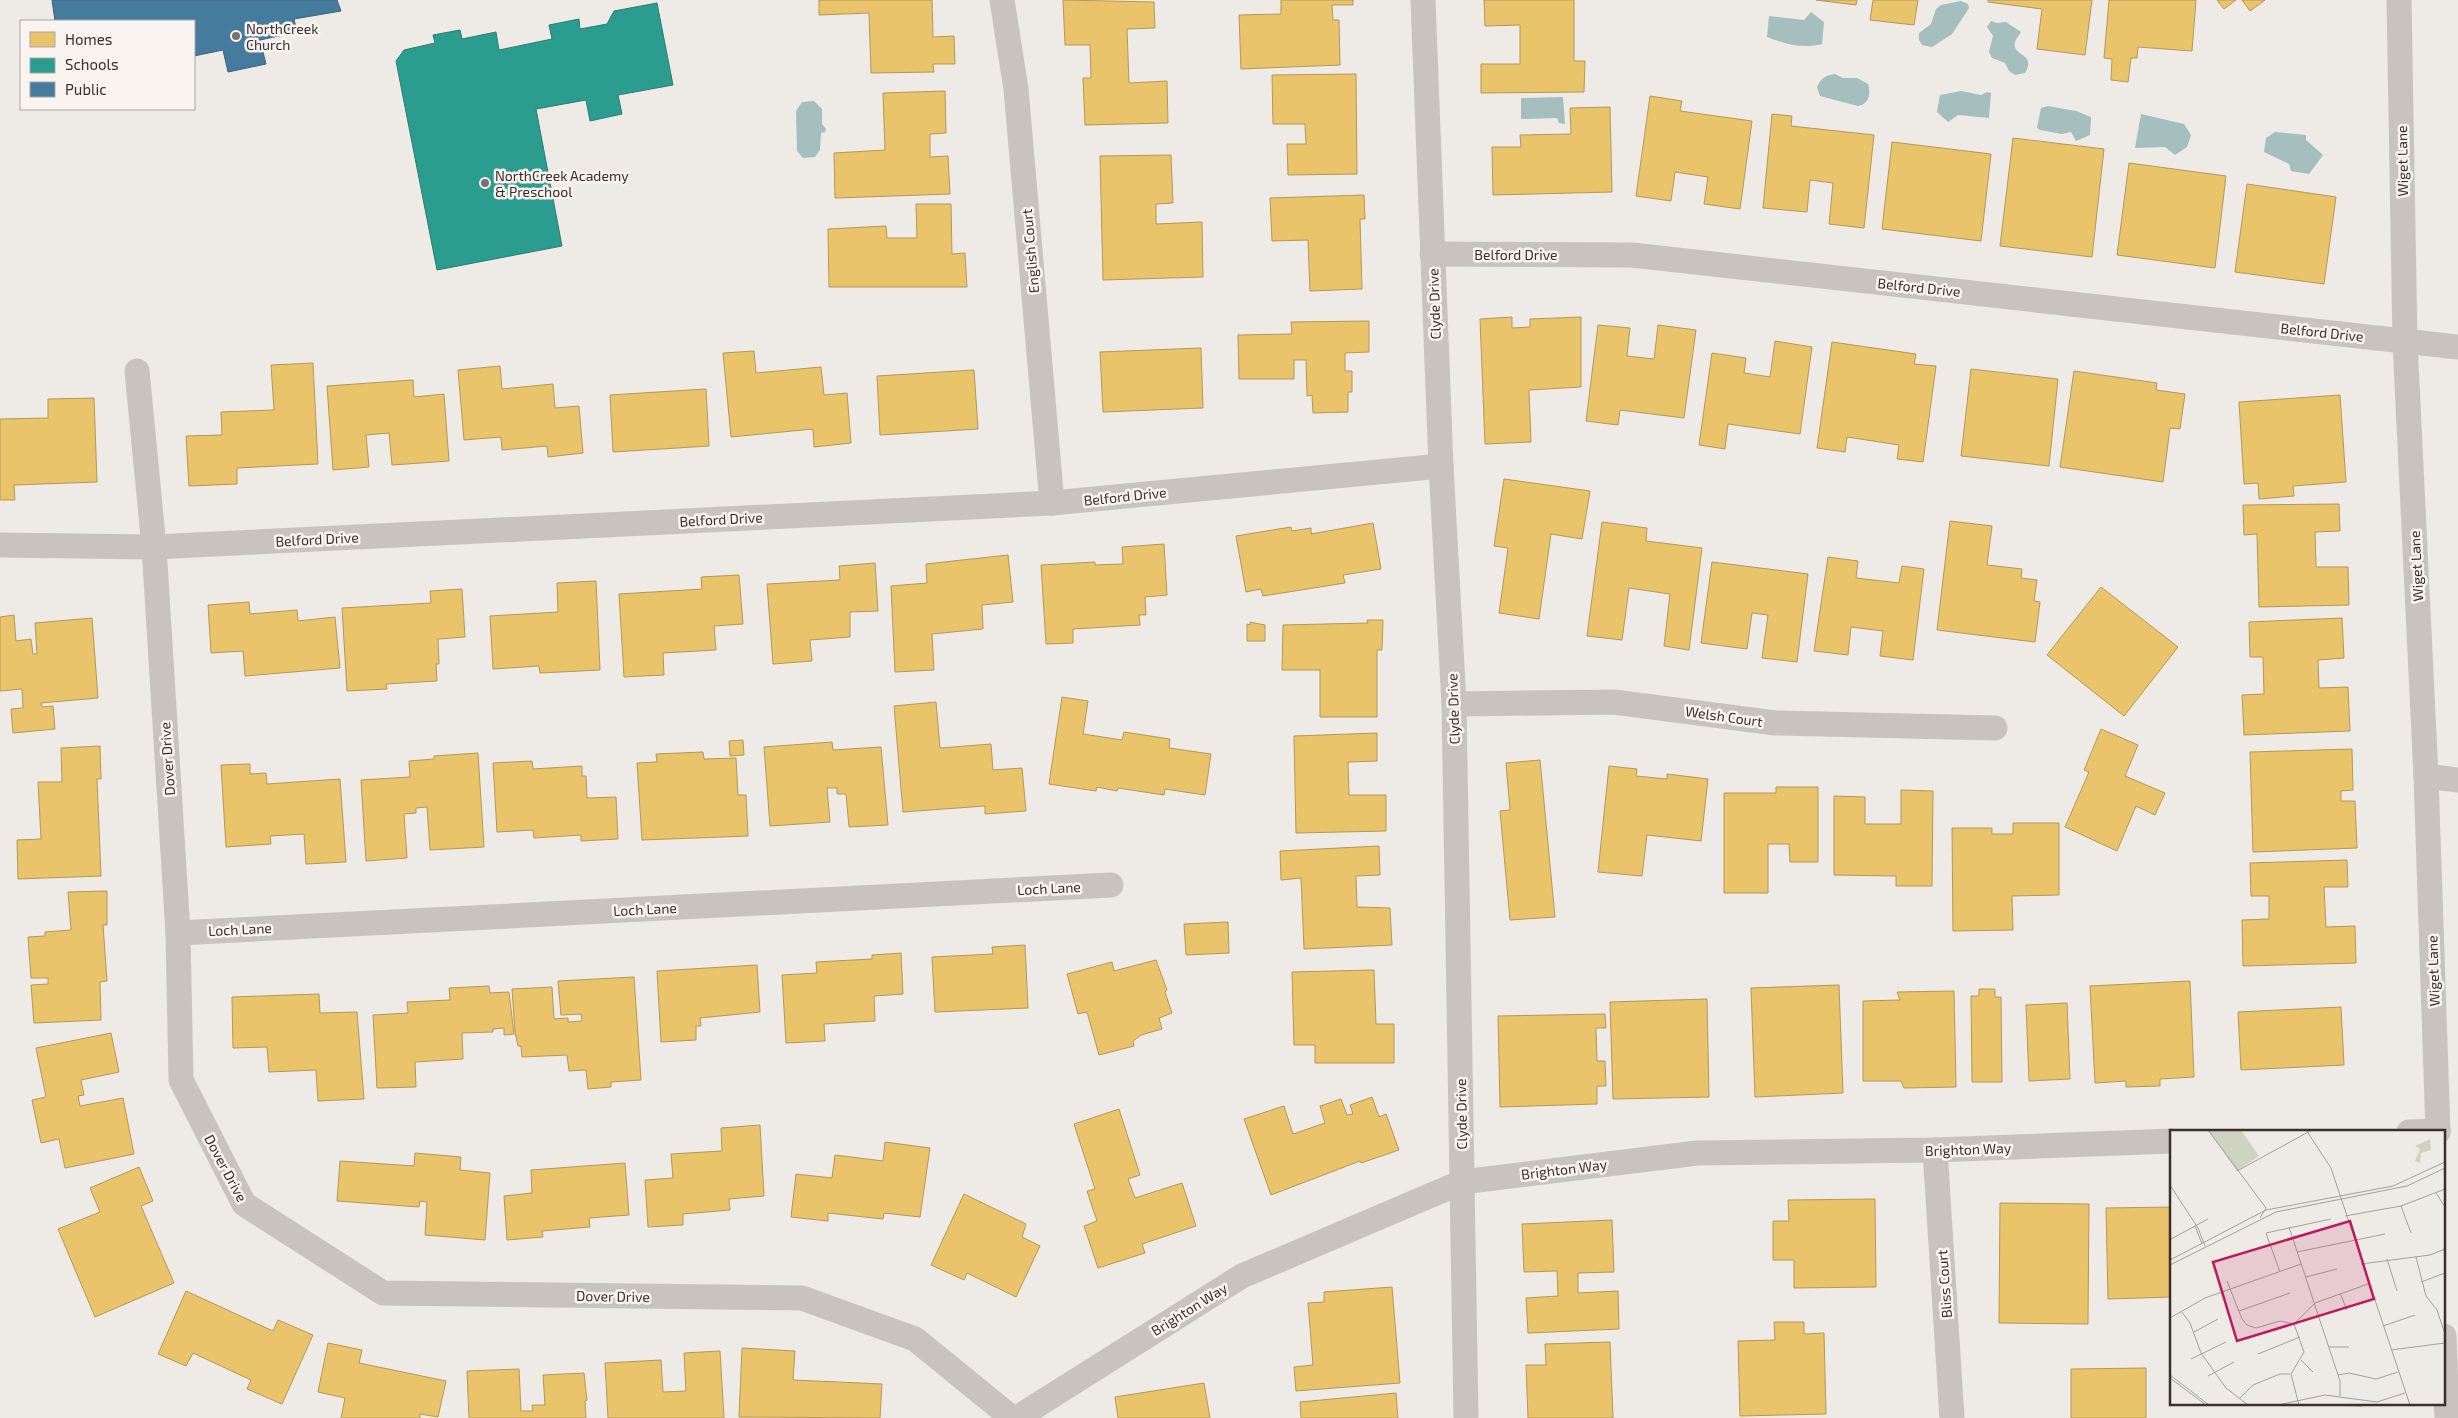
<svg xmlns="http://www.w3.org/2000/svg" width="2458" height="1418" font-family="'Exo 2',sans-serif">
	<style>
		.water { fill: #a4bfbd }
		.homes { fill: #e9c46a; stroke: #b49858 }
		.schools { fill: #2a9d8f; stroke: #2e7c72 }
		.public { fill: #457b9d; stroke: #41647b }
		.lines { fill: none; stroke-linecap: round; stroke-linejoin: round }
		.street { stroke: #c8c3bf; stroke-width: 25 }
		.poi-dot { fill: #78716e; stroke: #f9f4ef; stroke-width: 2 }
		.labels { text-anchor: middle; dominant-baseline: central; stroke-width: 5; stroke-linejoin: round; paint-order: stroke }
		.poi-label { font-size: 14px; fill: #39302d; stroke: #f9f4ef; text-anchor: start }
		.street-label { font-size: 14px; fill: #39302d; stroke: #f9f4ef }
		.inset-road { fill: none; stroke: #a6a09c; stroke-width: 1 }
		.view { fill: #c2185b; fill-opacity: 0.15; stroke: #c2185b; stroke-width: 2.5 }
		.inset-edge { fill: none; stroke: #39302d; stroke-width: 2.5 }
	</style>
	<rect width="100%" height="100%" fill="#eeeae6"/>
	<g class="water">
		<polygon points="1961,1 1968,4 1969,8 1952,34 1932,47 1922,45 1919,40 1919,33 1931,24 1936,9 1941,5"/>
		<path d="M 1811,12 L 1824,22 L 1822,44 C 1802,49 1785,44 1767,37 L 1769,16 L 1804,20 Z"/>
		<path d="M 1991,21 L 1997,23 L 2006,22 L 2021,32 C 2019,35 2016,39 2015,42 C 2012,58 2037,52 2025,73 L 2015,75 L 2009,71 L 2005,63 L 1992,58 L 1989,52 L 1993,36 L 1987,27 Z"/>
		<path d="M 1835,74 L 1843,78 L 1857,78 L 1868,84 C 1871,94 1869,104 1858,106 L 1820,96 L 1817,87 C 1821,78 1826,75 1835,74 Z"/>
		<polygon points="1961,91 1981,95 1987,92 1991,93 1989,118 1958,115 1948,122 1937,112 1940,95"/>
		<polygon points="1563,97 1565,124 1559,123 1557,118 1521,119 1521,98"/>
		<polygon points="814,101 822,109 822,124 826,129 825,132 821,133 820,150 815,157 803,158 797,151 796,111 802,102"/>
		<polygon points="2048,106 2076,111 2091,117 2090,135 2076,141 2071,132 2062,134 2040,130 2037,128 2041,108"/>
		<polygon points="2141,114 2184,124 2191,135 2187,147 2175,155 2165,147 2135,148"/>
		<polygon points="2275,132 2306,135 2306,140 2323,155 2309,174 2291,171 2289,164 2264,152 2266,138"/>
	</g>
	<g class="homes">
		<polygon points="819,0 932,0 933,37 954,36 955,64 933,64 934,72 871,73 869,13 819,15"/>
		<polygon points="1063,0 1154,2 1155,28 1127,29 1129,83 1167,81 1168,123 1085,125 1083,78 1091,78 1090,45 1065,45"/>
		<polygon points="1281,0 1353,0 1353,5 1332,5 1333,20 1339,20 1340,65 1241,69 1239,15 1281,14"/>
		<polygon points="1484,0 1574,0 1574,61 1585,61 1584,92 1481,93 1481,64 1520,64 1520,25 1485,26"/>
		<polygon points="1816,0 1857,0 1856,5"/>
		<polygon points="1873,0 1918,0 1914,25 1870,20"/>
		<polygon points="1988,0 2092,0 2085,55 2037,49 2042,9 1988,2"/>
		<polygon points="2109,0 2196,0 2192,51 2138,47 2137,58 2131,58 2128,82 2111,80 2112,59 2104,58"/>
		<polygon points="2217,0 2236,0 2224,9"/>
		<polygon points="2242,0 2265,0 2250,11"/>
		<polygon points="1356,74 1357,174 1288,175 1287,144 1306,144 1305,124 1273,124 1272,75"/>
		<polygon points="945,91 946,133 930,134 930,157 948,156 950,194 835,198 834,153 885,150 883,93"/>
		<polygon points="1650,96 1682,101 1680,111 1752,121 1740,209 1704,204 1708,177 1675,172 1671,201 1636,196"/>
		<polygon points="1610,107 1612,192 1493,195 1492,147 1521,147 1520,135 1571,134 1570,108"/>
		<polygon points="1772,114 1792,116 1791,126 1874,135 1864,228 1829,224 1833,183 1810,180 1807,212 1763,208"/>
		<polygon points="2013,138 2104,149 2092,257 2000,246"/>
		<polygon points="1892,142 1991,154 1981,241 1882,229"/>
		<polygon points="1171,155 1173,203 1156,204 1156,224 1202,222 1203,277 1103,280 1100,156"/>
		<polygon points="2129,163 2226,176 2215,268 2117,255"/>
		<polygon points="2247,184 2336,197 2324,284 2235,272"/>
		<polygon points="1364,195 1365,219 1360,219 1362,289 1310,291 1308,240 1272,241 1270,198"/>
		<polygon points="916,204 951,204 952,254 965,253 967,287 829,287 828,229 886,226 887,238 917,238"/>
		<polygon points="1512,317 1512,328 1530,327 1530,319 1581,317 1581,387 1529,390 1531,442 1485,444 1480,319"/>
		<polygon points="1369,321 1369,352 1345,353 1345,371 1352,371 1352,392 1348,392 1348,412 1313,413 1312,395 1307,396 1306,360 1294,360 1294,379 1239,379 1238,335 1292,334 1291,322"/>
		<polygon points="1598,325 1630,328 1627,356 1654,359 1658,325 1696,330 1684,418 1620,410 1618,425 1586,421"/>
		<polygon points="1775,341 1812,347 1800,434 1728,424 1725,449 1699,445 1712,353 1746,358 1744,373 1770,377"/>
		<polygon points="1832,342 1916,354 1914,364 1936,366 1923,462 1897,459 1899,445 1847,437 1845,452 1817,448"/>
		<polygon points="1201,348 1203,408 1103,412 1100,352"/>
		<polygon points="754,351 756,373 821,367 824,395 847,393 851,443 814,447 813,429 731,437 723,353"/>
		<polygon points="313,363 318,464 237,468 237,484 189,486 186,436 222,435 221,412 274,410 271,365"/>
		<polygon points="500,366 502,389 553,384 555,408 579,406 583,453 548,457 547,446 502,450 501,437 464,440 458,370"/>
		<polygon points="1971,369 2058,379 2049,466 1961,456"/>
		<polygon points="974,370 978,429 880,435 877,376"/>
		<polygon points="2074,371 2157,383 2156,390 2185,394 2180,429 2170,428 2163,482 2060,467"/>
		<polygon points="413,380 414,397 444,394 449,461 392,465 389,433 366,435 369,467 333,470 327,386"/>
		<polygon points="706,389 709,446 613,452 610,395"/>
		<polygon points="2340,395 2346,482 2293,486 2294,496 2259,499 2258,483 2244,484 2239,402"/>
		<polygon points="94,398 97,482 14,485 15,500 0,500 0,419 48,418 48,399"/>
		<polygon points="1504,479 1590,491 1582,539 1551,534 1539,619 1499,613 1508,548 1494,546"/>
		<polygon points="2339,504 2340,531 2315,532 2316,567 2348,567 2349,605 2259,607 2257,534 2244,535 2243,505"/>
		<polygon points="1950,521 1992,526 1987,565 2022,569 2021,578 2037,580 2034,601 2040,602 2035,642 1937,630"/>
		<polygon points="1602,522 1647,528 1646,541 1702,548 1689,650 1664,646 1670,594 1629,588 1622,640 1587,636"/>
		<polygon points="1373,523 1381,569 1343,575 1345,583 1263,596 1261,589 1246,592 1236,536 1291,527 1292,531 1311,528 1311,534"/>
		<polygon points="1164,544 1167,595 1145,597 1146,615 1139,615 1140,625 1073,629 1073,643 1046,644 1041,565 1095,562 1095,565 1123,564 1122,547"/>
		<polygon points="1008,555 1013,602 982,605 983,629 932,634 934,670 895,672 891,586 927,583 926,564"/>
		<polygon points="1828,557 1858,561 1856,578 1899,583 1902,566 1924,569 1913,660 1880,656 1883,631 1851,627 1848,655 1814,651"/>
		<polygon points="1712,562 1808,574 1797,662 1762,658 1768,615 1752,613 1747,649 1701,643"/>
		<polygon points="875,563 878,611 850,612 850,637 810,640 812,661 773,664 767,584 840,580 839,566"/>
		<polygon points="739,575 743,624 714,626 716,650 663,653 664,675 624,677 619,594 702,589 701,577"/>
		<polygon points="596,581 600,670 540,673 539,666 493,669 490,616 558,612 557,583"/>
		<polygon points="2101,587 2178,647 2124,716 2047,655"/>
		<polygon points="462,589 465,637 438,639 439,664 436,664 437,681 386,684 387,689 347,691 342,608 431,603 430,591"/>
		<polygon points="249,602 250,614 297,610 298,621 335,617 340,668 245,676 243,651 211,653 208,605"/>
		<polygon points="14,615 16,641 31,639 33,654 37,654 35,623 92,618 98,698 41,703 42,707 53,706 55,729 13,733 11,709 23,708 22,689 0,691 0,617"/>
		<polygon points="2342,618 2344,658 2318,660 2319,688 2348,687 2350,731 2244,735 2242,695 2264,694 2263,657 2250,657 2249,622"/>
		<polygon points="1367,620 1383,620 1382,650 1377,650 1377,717 1320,717 1320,670 1282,670 1283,625 1368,623"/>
		<polygon points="1250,622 1265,625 1265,641 1247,641 1247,624 1250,625"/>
		<polygon points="1062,697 1088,701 1083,734 1122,740 1124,732 1170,739 1169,748 1211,754 1205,795 1165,789 1164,795 1118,788 1117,791 1097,787 1096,791 1049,784"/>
		<polygon points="936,702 940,748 991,744 993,770 1022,768 1026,811 985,814 985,806 903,812 894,706"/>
		<polygon points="2101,729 2138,745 2125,776 2165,793 2155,815 2136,806 2117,851 2065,827 2089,772 2084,770"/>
		<polygon points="1377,733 1377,761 1348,762 1349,795 1386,795 1386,831 1296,833 1294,736"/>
		<polygon points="743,740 744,755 730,756 729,741"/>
		<polygon points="832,742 833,750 881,747 888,825 849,827 846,794 837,794 837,788 827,788 830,822 770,826 764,747"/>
		<polygon points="100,746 101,779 97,779 101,876 18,879 17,840 41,839 38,782 62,782 61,748"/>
		<polygon points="2352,749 2353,790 2341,791 2341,801 2355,801 2357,848 2253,852 2250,752"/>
		<polygon points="703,752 704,759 736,758 738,795 746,795 748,836 642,840 637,763 657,762 656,754"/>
		<polygon points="478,753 484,847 430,850 427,807 416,808 416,813 404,814 407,858 366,861 361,780 410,777 409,761 434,759 434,756"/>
		<polygon points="1540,760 1555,917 1510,920 1500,811 1510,810 1506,763"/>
		<polygon points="532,761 533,769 582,766 582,776 586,776 587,798 616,797 618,839 581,841 581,835 534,838 533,830 497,832 493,763"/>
		<polygon points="250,764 250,774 266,773 267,784 340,779 346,862 306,864 304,834 270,836 271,844 226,847 221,765"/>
		<polygon points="1609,766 1637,769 1636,776 1667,779 1667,774 1708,779 1701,841 1647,835 1642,876 1598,872"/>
		<polygon points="1776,787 1818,787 1818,862 1790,862 1789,844 1768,844 1768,893 1724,893 1724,793 1776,793"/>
		<polygon points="1901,790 1933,791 1932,886 1896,886 1896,876 1834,875 1834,796 1865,797 1865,824 1901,824"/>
		<polygon points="2013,823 2059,823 2059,895 2012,896 2013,930 1953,931 1952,828 1992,828 1992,834 2013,834"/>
		<polygon points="1379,846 1380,875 1356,876 1357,907 1390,908 1392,945 1304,949 1301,878 1281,880 1280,851"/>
		<polygon points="2347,860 2348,887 2324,887 2326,927 2355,926 2356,963 2243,966 2242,920 2269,919 2269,896 2251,896 2250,863"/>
		<polygon points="107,891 107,925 103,925 107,981 100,982 101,1020 34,1023 31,985 48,984 48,978 31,978 28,937 45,936 45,932 71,930 68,892"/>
		<polygon points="1228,922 1229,953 1186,955 1184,924"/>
		<polygon points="1025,945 1028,1008 935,1012 932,957 993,954 992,947"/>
		<polygon points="901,953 903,994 874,996 875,1021 824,1024 825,1041 786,1043 782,975 817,973 816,962 872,959 872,955"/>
		<polygon points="1156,960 1167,990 1165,992 1172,1013 1159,1018 1162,1029 1141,1035 1133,1041 1134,1046 1099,1055 1087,1012 1078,1014 1067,974 1112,962 1114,971"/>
		<polygon points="757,965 760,1012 700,1018 701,1026 696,1026 696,1040 661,1042 657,971"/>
		<polygon points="1374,970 1376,1024 1394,1024 1394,1063 1315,1063 1315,1045 1294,1045 1292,972"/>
		<polygon points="634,977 641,1080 611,1082 611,1087 588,1089 586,1070 569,1071 567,1055 522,1057 521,1046 518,1046 515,1032 512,989 552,987 554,1019 568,1018 568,1022 582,1021 581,1014 561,1015 558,981"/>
		<polygon points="2190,981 2194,1077 2160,1079 2160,1086 2126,1087 2126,1081 2095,1083 2090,986"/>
		<polygon points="1839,985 1843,1093 1755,1097 1751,988"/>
		<polygon points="489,986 490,993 509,992 514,1034 504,1035 504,1028 493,1029 493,1032 462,1033 463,1059 415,1062 416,1087 377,1088 373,1015 408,1013 407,1002 450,1000 449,988"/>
		<polygon points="1979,989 1995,989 1995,997 2001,997 2002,1082 1972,1082 1971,996 1979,996"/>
		<polygon points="1954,991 1956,1087 1904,1088 1901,1081 1863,1081 1863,1001 1900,1000 1897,992"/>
		<polygon points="319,994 320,1013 357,1012 364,1099 318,1101 316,1070 269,1072 267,1047 233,1048 232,997"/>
		<polygon points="1707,999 1709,1097 1613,1099 1610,1002"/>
		<polygon points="2067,1003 2070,1079 2029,1081 2026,1005"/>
		<polygon points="2341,1007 2344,1065 2241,1070 2238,1012"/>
		<polygon points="1605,1014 1606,1028 1596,1028 1597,1061 1605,1061 1606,1086 1597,1086 1597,1104 1500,1107 1498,1016"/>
		<polygon points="111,1033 119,1072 81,1080 84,1095 78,1096 80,1106 123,1098 134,1154 65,1168 59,1139 41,1143 32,1100 46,1097 36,1048"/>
		<polygon points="1372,1097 1379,1117 1386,1114 1399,1150 1361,1163 1360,1161 1271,1195 1244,1119 1284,1106 1293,1134 1325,1123 1320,1106 1341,1099 1347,1115 1353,1114 1350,1105"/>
		<polygon points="1119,1109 1140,1175 1128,1179 1135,1198 1182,1183 1196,1226 1142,1244 1145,1253 1098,1268 1084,1226 1097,1221 1087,1191 1095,1189 1074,1124"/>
		<polygon points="760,1125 764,1196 729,1199 730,1210 683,1214 683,1225 648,1227 645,1180 673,1178 671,1154 722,1151 721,1128"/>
		<polygon points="885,1142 930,1148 920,1217 884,1213 883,1219 828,1213 828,1221 791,1217 796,1174 832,1178 835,1155 883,1161"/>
		<polygon points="415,1153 461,1157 460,1170 490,1173 485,1240 425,1235 427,1202 420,1201 419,1207 337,1201 340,1161 414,1166"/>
		<polygon points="625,1163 629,1215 589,1218 590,1227 542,1231 543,1237 507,1240 504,1196 532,1193 531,1170"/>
		<polygon points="139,1167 153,1201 141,1206 174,1283 95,1317 58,1229 100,1212 90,1188"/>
		<polygon points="964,1194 1026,1224 1022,1237 1040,1246 1016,1297 967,1273 964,1280 931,1265"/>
		<polygon points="1875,1199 1876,1287 1794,1288 1794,1260 1773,1260 1773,1221 1789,1221 1788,1200"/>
		<polygon points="2000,1203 2089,1204 2088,1324 1999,1323"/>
		<polygon points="2172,1207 2172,1297 2108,1299 2106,1208"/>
		<polygon points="1612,1220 1614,1272 1578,1273 1578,1293 1618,1291 1619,1329 1528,1333 1526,1298 1558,1296 1557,1271 1524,1272 1522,1224"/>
		<polygon points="1392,1287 1400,1383 1296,1391 1294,1367 1313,1365 1308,1303 1324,1302 1324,1292"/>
		<polygon points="186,1291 273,1331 278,1320 313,1335 282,1404 247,1389 251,1380 193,1353 186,1366 158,1354"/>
		<polygon points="1774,1322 1804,1322 1804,1334 1824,1333 1826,1414 1740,1416 1738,1341 1775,1340"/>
		<polygon points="1610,1342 1613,1418 1528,1418 1526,1365 1546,1365 1545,1344"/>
		<polygon points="328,1343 362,1350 359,1363 446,1381 438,1417 420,1414 420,1418 341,1418 345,1398 318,1392"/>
		<polygon points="742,1348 795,1351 793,1380 882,1384 880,1418 739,1417"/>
		<polygon points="720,1351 724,1418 608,1418 605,1363 661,1360 663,1392 686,1391 684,1353"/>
		<polygon points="2146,1368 2146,1418 2071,1418 2071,1369"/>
		<polygon points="519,1369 521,1411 533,1411 532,1405 545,1405 543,1375 584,1373 587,1400 585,1401 586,1418 469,1418 467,1371"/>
		<polygon points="1204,1383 1210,1418 1118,1418 1115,1397"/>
		<polygon points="1396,1393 1398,1418 1301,1418 1300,1402"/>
		<polygon points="2301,1404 2362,1404 2362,1406"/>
	</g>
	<polygon class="schools" points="657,3 673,85 618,95 622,114 590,121 586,100 536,109 562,246 437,270 396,61 404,50 435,43 433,35 460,30 462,39 496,32 499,50 552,39 549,25 579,19 580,29 607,24 614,11"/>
	<polygon class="public" points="52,0 337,0 341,11 294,19 297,32 260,40 266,64 228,72 223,50 194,56 194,21 55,21"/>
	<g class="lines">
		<g class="street">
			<polyline points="1002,0 1016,89 1052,503"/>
			<polyline points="1423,0 1441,466 1454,704 1466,1418"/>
			<polyline points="2399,0 2405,342 2426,776 2438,1132"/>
			<polyline points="1432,254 1632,255 2458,347"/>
			<polyline points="137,371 154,547 178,933 181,1080 244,1204 383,1293 802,1298 915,1339 1012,1418"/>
			<polyline points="0,545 154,547 1052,503 1441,466"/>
			<polyline points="1454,704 1614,702 1775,723 1995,728"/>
			<polyline points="2426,776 2458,780"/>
			<polyline points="178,933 1111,885"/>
			<polyline points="2409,1132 2438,1131"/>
			<polyline points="1935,1150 1952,1418"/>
			<polyline points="2444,1336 2447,1418"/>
			<polyline points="1017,1418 1242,1276 1462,1182 1697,1153 1935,1150 2172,1141"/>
		</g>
	</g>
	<g class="poi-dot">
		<circle cx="236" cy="36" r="5"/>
		<circle cx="485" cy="183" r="5"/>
	</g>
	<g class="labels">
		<g class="poi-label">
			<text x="246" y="28">NorthCreek<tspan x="246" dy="16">Church</tspan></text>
			<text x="495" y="175">NorthCreek Academy<tspan x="495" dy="16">&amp; Preschool</tspan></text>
		</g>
		<g class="street-label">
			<text transform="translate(2402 161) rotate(-91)">Wiget Lane</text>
			<text transform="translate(1030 251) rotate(-95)">English Court</text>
			<text x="1516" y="254">Belford Drive</text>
			<text transform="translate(1919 287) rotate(6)">Belford Drive</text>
			<text transform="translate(1434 304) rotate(-92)">Clyde Drive</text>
			<text transform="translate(2322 332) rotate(6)">Belford Drive</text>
			<text transform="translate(1125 496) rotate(-6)">Belford Drive</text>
			<text transform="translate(721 519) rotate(-3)">Belford Drive</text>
			<text transform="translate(317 539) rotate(-3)">Belford Drive</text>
			<text transform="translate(2416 566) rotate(-93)">Wiget Lane</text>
			<text transform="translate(1453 709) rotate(-92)">Clyde Drive</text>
			<text transform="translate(1724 716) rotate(8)">Welsh Court</text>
			<text transform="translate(167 759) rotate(-94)">Dover Drive</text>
			<text transform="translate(1049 888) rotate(-3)">Loch Lane</text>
			<text transform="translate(645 909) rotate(-3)">Loch Lane</text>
			<text transform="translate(240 929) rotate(-3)">Loch Lane</text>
			<text transform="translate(2433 971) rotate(-92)">Wiget Lane</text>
			<text transform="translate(1461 1114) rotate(-91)">Clyde Drive</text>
			<text transform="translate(1968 1149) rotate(-2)">Brighton Way</text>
			<text transform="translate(226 1168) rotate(62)">Dover Drive</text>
			<text transform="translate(1564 1169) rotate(-7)">Brighton Way</text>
			<text transform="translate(1944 1284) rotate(-94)">Bliss Court</text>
			<text transform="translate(613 1296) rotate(1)">Dover Drive</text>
			<text transform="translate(1189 1309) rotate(-32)">Brighton Way</text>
		</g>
	</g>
	<g transform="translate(2170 1130)">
		<rect width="275" height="275" fill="#eeeae6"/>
		<path d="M 42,0 L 71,0 L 89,26 L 67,41 L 39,2 ZM 260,9 L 261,20 L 251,23 L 250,33 L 245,31 L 250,19 L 245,16 Z" fill="#d0d3c2"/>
		<path class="inset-road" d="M 38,0 L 96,78 L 90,88M 136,0 L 161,38 L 240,275M 67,41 L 142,0M 0,55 L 28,98 L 35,116M 266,63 L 275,77M 231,76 L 241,103M 175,86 L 231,76 L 275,59M 25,96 L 32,114M 119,97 L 170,251 L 170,266M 1,109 L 38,89M 127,122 L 215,104M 246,127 L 256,166 L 267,180 L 275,204M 217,129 L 227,161M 0,130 L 96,80 L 223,56 L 275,32M 191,134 L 260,125 L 275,119M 0,135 L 106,82 L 237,56 L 275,38M 110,142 L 96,103 L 161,89M 136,147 L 167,139M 57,151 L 72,189 L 77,195 L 86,198 L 110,191 L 124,194 L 134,222 L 121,244 L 129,275M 251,152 L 275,143M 170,163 L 177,180M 11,181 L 20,193 L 31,223 L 56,258 L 78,275M 69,181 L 120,163M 0,188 L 35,168 L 131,134M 124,194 L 145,173 L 198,154M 213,196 L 245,185M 24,202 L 48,189M 159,217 L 179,217M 221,220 L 275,213M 88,224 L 130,207M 21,229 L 56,212M 131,230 L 143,242M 0,245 L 39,275M 168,245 L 179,243 L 206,249 L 228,242M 38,246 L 64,232M 0,248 L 36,275M 70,268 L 83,255 L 110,244 L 120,244M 108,275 L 155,265 L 207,272 L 235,263"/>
		<path class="view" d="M 180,91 L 204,169 L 67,211 L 43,132 Z"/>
		<rect width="275" height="275" class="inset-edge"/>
	</g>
	<rect x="20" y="20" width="175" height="90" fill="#f9f4ef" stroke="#aca6a1"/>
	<rect x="30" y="32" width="25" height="15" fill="#e9c46a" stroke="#aca6a1"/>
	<text x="65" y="45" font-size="15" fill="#39302d">Homes</text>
	<rect x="30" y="58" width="25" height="15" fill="#2a9d8f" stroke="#aca6a1"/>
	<text x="65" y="70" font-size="15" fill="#39302d">Schools</text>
	<rect x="30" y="82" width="25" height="15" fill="#457b9d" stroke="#aca6a1"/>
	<text x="65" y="95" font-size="15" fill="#39302d">Public</text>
</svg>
